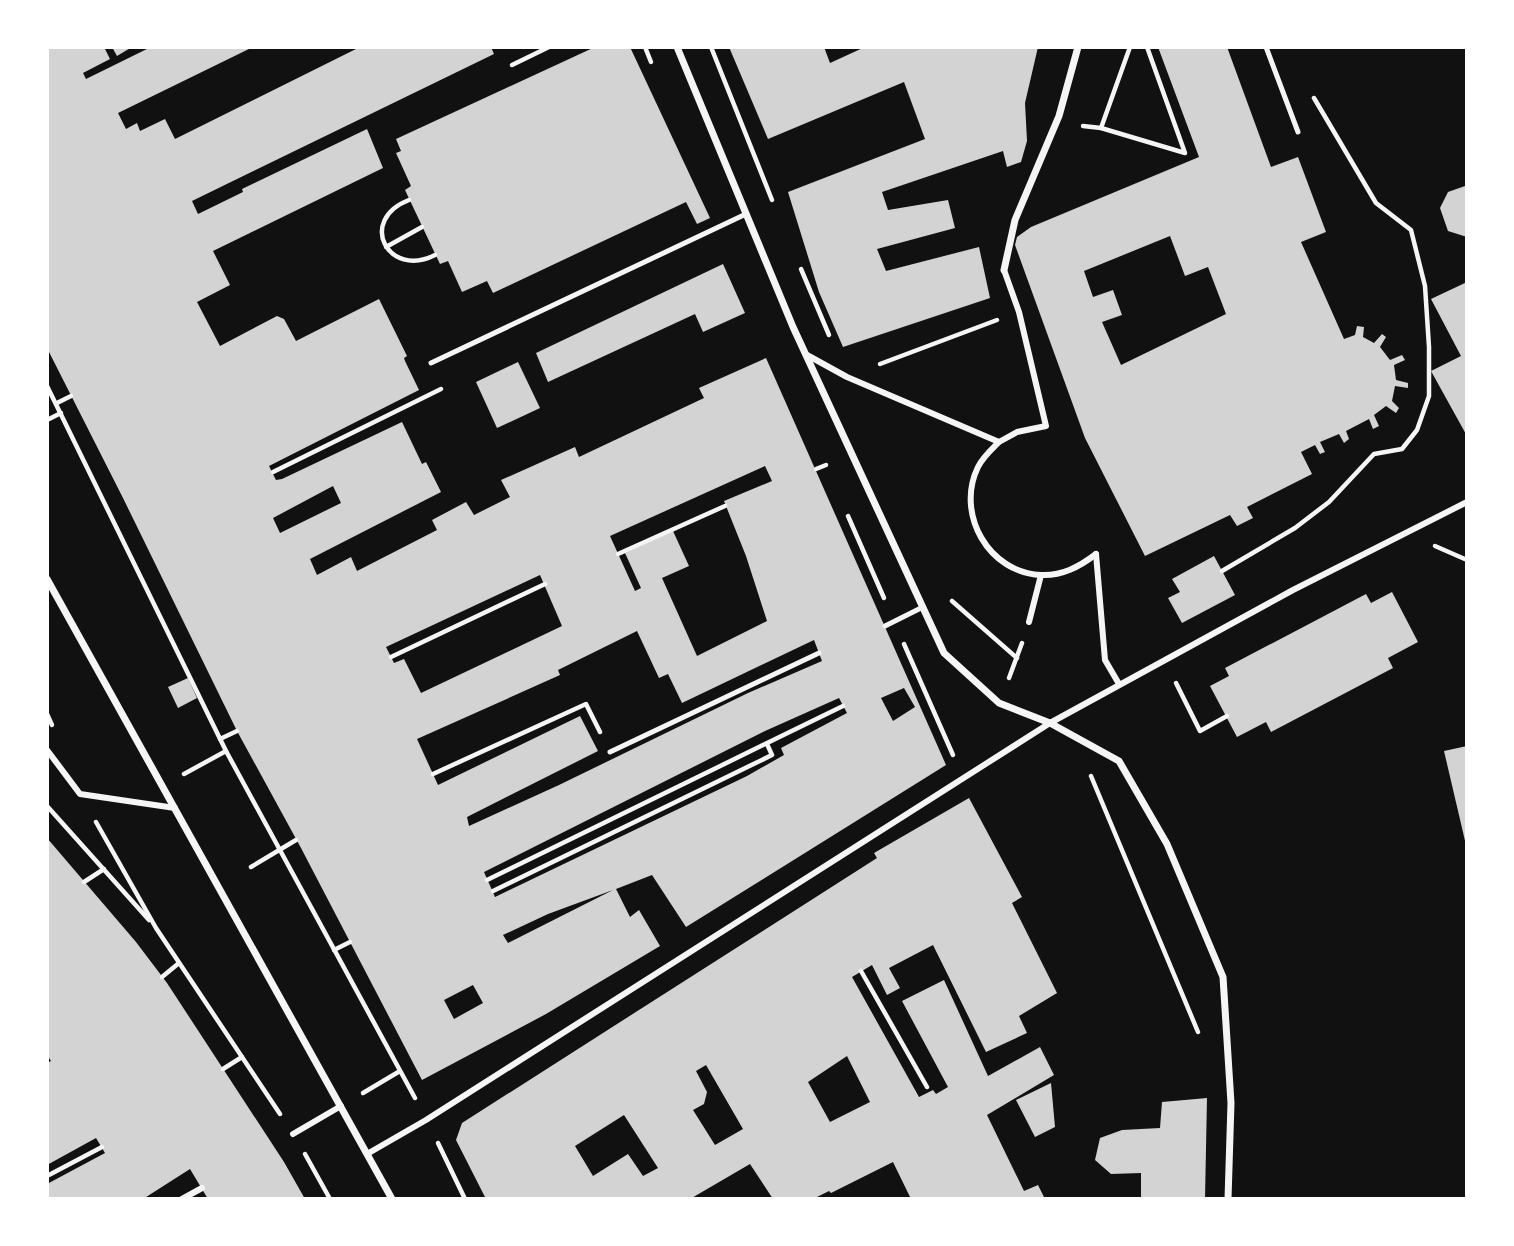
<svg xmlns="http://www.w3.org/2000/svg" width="1514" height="1246" font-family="'Source Sans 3',sans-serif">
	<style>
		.building { fill: #d3d3d3; fill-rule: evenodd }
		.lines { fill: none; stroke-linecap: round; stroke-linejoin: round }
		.path { stroke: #f5f5f5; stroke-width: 4.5 }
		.service { stroke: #f5f5f5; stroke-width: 5 }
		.pedestrian { stroke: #f5f5f5; stroke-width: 6 }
		.minor { stroke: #f5f5f5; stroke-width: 7 }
	</style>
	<rect width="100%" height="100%" fill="#111"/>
	<g class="building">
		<path d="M 47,47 L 104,47 L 110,59 L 83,73 L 86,79 L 151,47 L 253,47 L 118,113 L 126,129 L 137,123 L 140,131 L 165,119 L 175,139 L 360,47 L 491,47 L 494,54 L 192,201 L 198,214 L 243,192 L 242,189 L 367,129 L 383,168 L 213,251 L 230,285 L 197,302 L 220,346 L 277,316 L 284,319 L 296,341 L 379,299 L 407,356 L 404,358 L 405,361 L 419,390 L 269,466 L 276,480 L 282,479 L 402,422 L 422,464 L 426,462 L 441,492 L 310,559 L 317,575 L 351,557 L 357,571 L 437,530 L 432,520 L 466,502 L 474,515 L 510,497 L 501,480 L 575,447 L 579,457 L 704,398 L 699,388 L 766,358 L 946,765 L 686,927 L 652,875 L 616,889 L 630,917 L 639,910 L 660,946 L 546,1014 L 422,1080 L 301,848 L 237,731 L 123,498 L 47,348 ZM 765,466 L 772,481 L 724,501 L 746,556 L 767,621 L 697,656 L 662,578 L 689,566 L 673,531 L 625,553 L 641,588 L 635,591 L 610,536 ZM 333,486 L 341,503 L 280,533 L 273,518 ZM 540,575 L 562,626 L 421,693 L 404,659 L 394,663 L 386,647 ZM 637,631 L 659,678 L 668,674 L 682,703 L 814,640 L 822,661 L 748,693 L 559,785 L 469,826 L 467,817 L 598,751 L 580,716 L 438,785 L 417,739 L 560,675 L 558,670 ZM 904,688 L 915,707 L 893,721 L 881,698 ZM 839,698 L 847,713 L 781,748 L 784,755 L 747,776 L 495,897 L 484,872 L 765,731 ZM 613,890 L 508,943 L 503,935 L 548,914 ZM 473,985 L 483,1003 L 454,1019 L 444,1000 Z"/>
		<polygon points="112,47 132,47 117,56"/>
		<polygon points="595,47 630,47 710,218 697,224 686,202 493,293 487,281 462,292 448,261 440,264 405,190 411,186 396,153 401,151 396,139"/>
		<polygon points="729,47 824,47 830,63 865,47 1038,47 1025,103 1027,141 1021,162 1007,167 1003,151 882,192 888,210 948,200 955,228 877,249 886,271 979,247 990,298 843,347 819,292 788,192 925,139 904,82 768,139"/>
		<path d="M 1158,47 L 1227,47 L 1271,167 L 1298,157 L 1326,232 L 1301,242 L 1344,339 L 1355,335 L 1357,326 L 1364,327 L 1363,337 L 1374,343 L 1382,334 L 1386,337 L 1380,347 L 1390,360 L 1402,355 L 1405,360 L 1394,365 L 1396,380 L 1408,383 L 1408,388 L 1395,386 L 1392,401 L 1399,408 L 1396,413 L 1386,406 L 1374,415 L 1379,426 L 1373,429 L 1369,419 L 1346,431 L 1349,439 L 1344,443 L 1339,434 L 1320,442 L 1325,452 L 1320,454 L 1315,445 L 1301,452 L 1312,474 L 1247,507 L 1253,518 L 1237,526 L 1230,515 L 1145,556 L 1085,438 L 1015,245 L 1017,237 L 1031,227 L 1199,157 ZM 1170,236 L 1185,276 L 1208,267 L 1226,314 L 1121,365 L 1102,322 L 1122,315 L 1113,290 L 1093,297 L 1084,271 Z"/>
		<polygon points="1465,186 1467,186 1467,237 1448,231 1440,208 1448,192"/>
		<polygon points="723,264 745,313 703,332 695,314 548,382 536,353"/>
		<polygon points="1467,282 1467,436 1431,371 1461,356 1431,299"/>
		<polygon points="518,362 540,408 497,428 476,382"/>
		<polygon points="1214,556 1235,595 1182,623 1168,598 1180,592 1172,579"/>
		<polygon points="1392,592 1418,642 1388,658 1393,668 1271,732 1266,722 1237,737 1210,686 1229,676 1225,668 1366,594 1371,603"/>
		<polygon points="188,678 197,698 178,708 168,687"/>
		<polygon points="1467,746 1467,845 1466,845 1444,751"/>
		<path d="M 969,798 L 1022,897 L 1012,903 L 1057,993 L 1019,1016 L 1027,1033 L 986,1052 L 933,945 L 889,968 L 900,988 L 887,995 L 872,965 L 852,977 L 919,1097 L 933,1090 L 936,1094 L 948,1087 L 902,1001 L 944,980 L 988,1076 L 1040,1047 L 1054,1075 L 987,1115 L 1024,1191 L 1038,1185 L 1045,1199 L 911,1199 L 893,1162 L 831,1193 L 829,1191 L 813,1199 L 773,1199 L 750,1164 L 690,1199 L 486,1199 L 456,1140 L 462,1123 L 877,858 L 874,853 ZM 847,1056 L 870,1102 L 830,1122 L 808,1082 ZM 706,1065 L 743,1129 L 715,1145 L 693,1110 L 704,1104 L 707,1092 L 696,1071 ZM 624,1115 L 658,1168 L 643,1176 L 628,1154 L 593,1176 L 575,1146 Z"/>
		<polygon points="47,838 136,942 167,983 284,1162 305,1199 208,1199 190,1169 143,1199 47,1199 47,1184 105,1153 96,1138 47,1165 47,1063 51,1061 47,1055"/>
		<polygon points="1051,1083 1055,1127 1035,1137 1016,1100"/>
		<polygon points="1207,1098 1205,1199 1141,1199 1141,1173 1111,1174 1095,1160 1100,1138 1122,1130 1160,1128 1162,1102"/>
	</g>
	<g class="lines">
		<g class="path">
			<polyline points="645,47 651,62"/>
			<polyline points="711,47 772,200"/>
			<polyline points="512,65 549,47"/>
			<polyline points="1083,126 1101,128 1185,153 1147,47"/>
			<polyline points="1101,128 1130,47"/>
			<path d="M 409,200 C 357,220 388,279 435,255"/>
			<polyline points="386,247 422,227"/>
			<polyline points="801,269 829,335"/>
			<polyline points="880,364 997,320"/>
			<polyline points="47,386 226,751 415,1098"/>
			<polyline points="57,403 71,396"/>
			<polyline points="47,420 61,413"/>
			<polyline points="816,469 826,465"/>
			<polyline points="273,472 441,389"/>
			<polyline points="848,516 884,598"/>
			<polyline points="1435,546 1467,560"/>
			<polyline points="618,554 725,506"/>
			<polyline points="1222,571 1295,528 1329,502 1374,454 1402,449 1417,430 1429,396 1429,347 1425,286 1411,230 1376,203 1314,98"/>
			<polyline points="952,601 1017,658"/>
			<polyline points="904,644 953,755"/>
			<polyline points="391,657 545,584"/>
			<polyline points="1009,678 1022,643"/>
			<polyline points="1176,683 1200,731 1227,716"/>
			<polyline points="47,714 52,725"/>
			<polyline points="220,739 237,731"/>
			<polyline points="184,774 226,751"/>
			<polyline points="433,774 586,704 600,732"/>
			<polyline points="1091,776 1198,1032"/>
			<polyline points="47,806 149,920"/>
			<polyline points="96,822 156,928 280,1114"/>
			<polyline points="251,867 296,840"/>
			<polyline points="487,880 843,706"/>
			<polyline points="84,882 104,869"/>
			<polyline points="493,891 772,755 767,744"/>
			<polyline points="334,950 350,942"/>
			<polyline points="861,971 927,1087"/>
			<polyline points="162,977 179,963"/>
			<polyline points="223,1069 242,1057"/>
			<polyline points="363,1093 400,1071"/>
			<polyline points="438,1143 465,1199"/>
			<polyline points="305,1154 330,1199"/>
			<polyline points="47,1176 102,1147"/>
		</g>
		<g class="service">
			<polyline points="1266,47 1298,132"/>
			<polyline points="431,363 746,214"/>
			<polyline points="885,626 923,607"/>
			<polyline points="610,752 819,653"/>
		</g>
		<g class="pedestrian">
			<polyline points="807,355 847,377 999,442 1017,432 1046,426 1019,312 1004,270"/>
			<path d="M 999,442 C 991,450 983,457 978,467 C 955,514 989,573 1041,575 C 1062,576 1079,567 1096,554"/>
			<polyline points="1096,554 1105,660 1119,684"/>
			<polyline points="1029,622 1041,575"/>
			<polyline points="47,750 80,794 175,808"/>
			<polyline points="293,1134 341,1106"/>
			<polyline points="367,1154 426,1120 1050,723 1293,590 1467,502"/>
			<polyline points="182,1199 202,1188"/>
		</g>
		<g class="minor">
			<polyline points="677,47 793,327 944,653 999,703 1050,723 1119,761 1167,844 1223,977 1231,1103 1228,1199"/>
			<polyline points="1004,270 1015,220 1059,116 1078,47"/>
			<polyline points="47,579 392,1199"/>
		</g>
	</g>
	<rect width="1514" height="1246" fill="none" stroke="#ffffff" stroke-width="98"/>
</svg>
